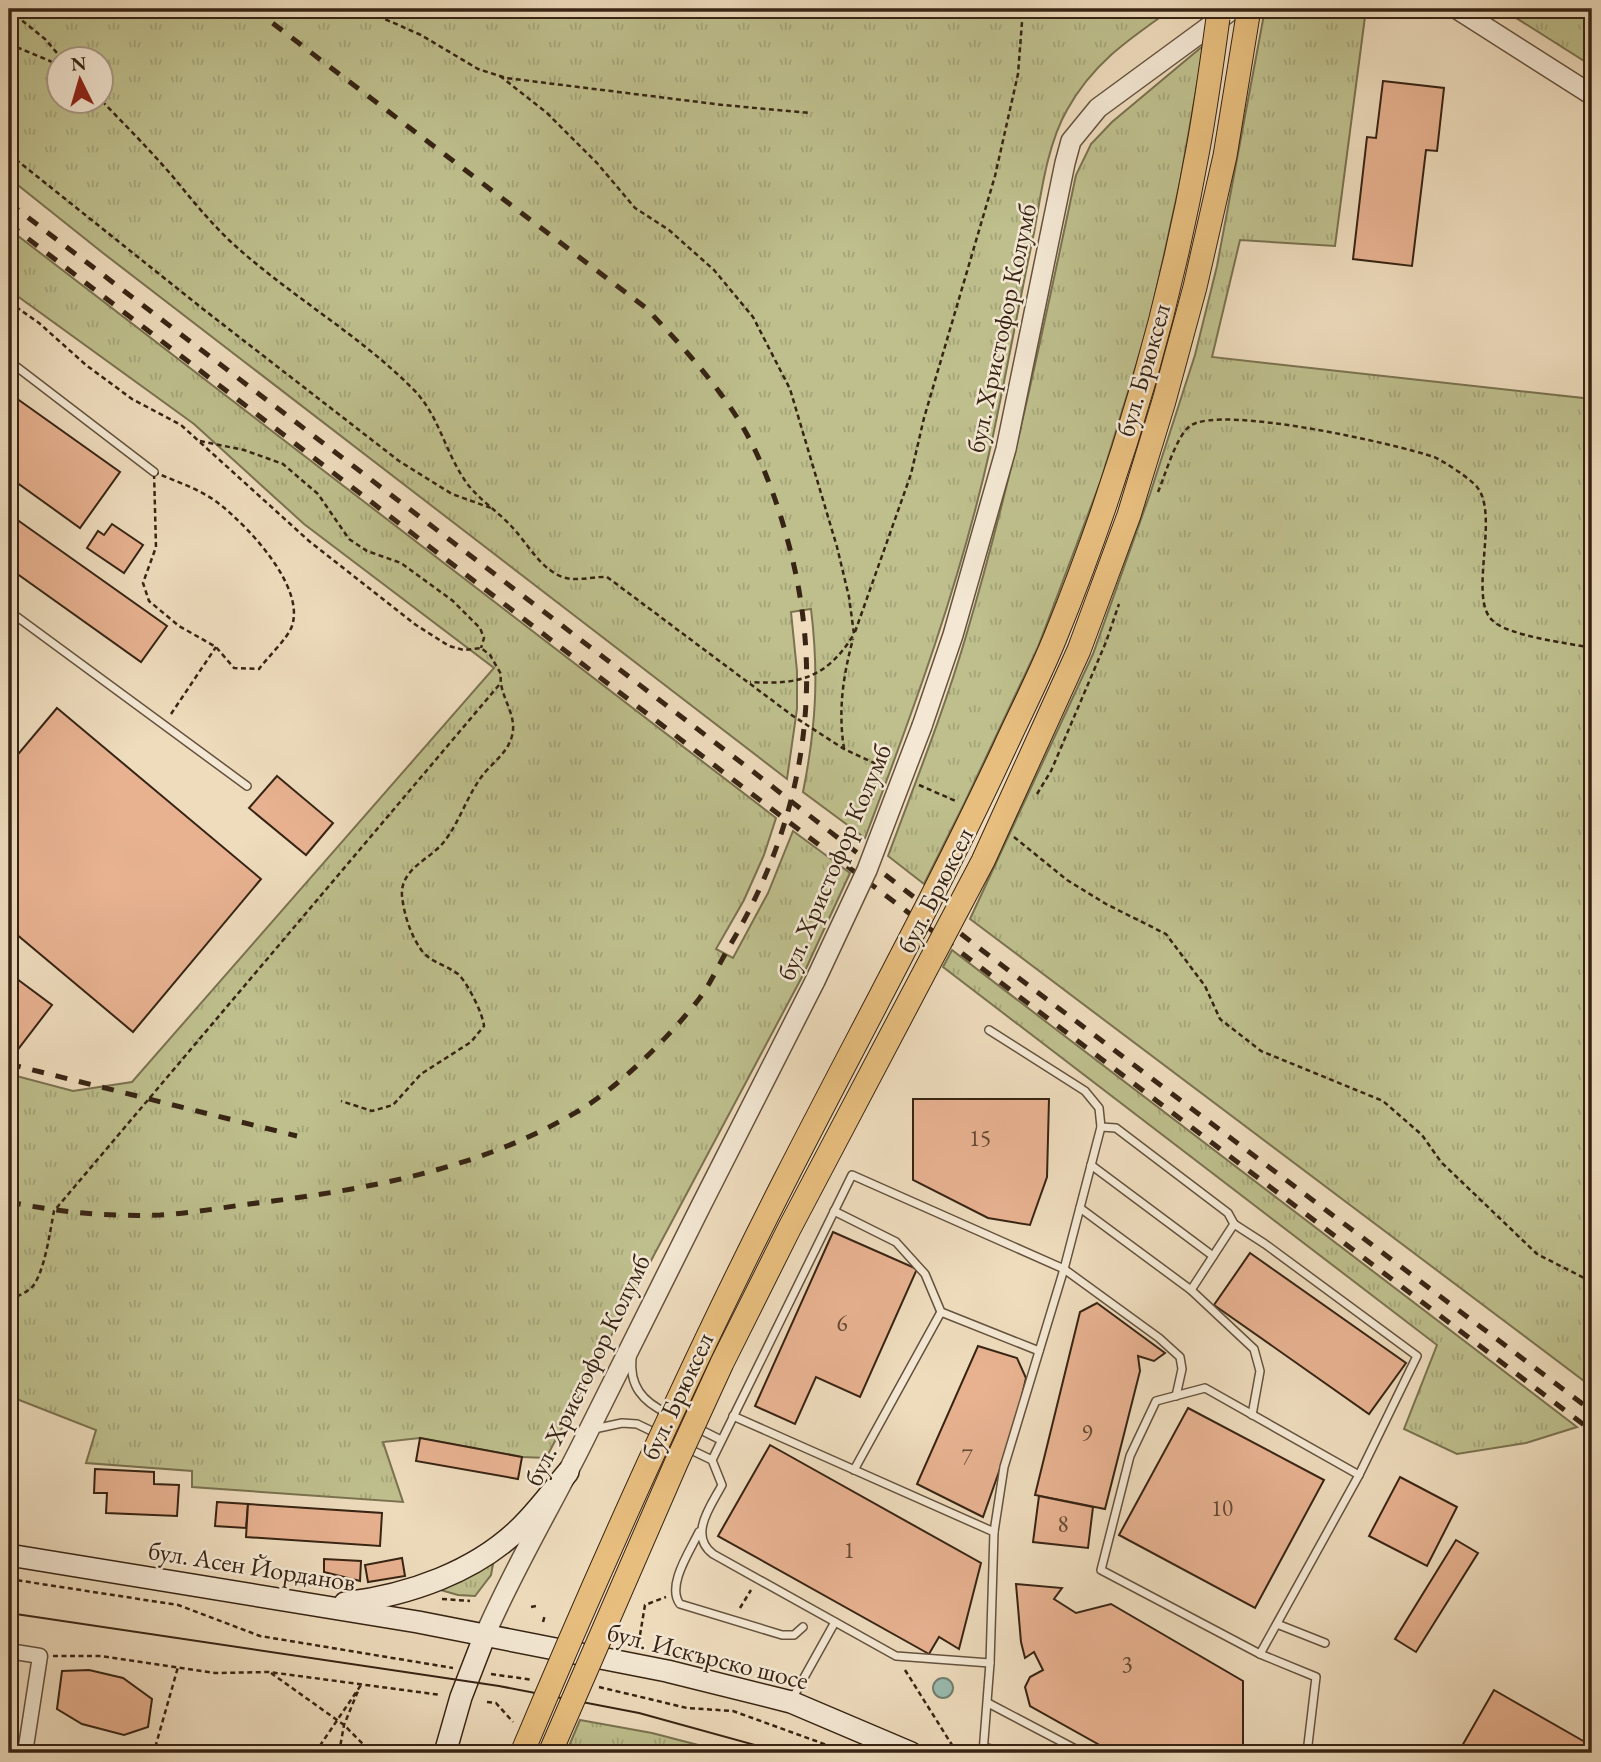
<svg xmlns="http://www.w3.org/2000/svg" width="1601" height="1762" font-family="'EB Garamond',serif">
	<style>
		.grass { fill: url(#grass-tufts); stroke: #7a7250; stroke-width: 2; fill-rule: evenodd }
		.water { fill: #99bcb0; stroke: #727f72; stroke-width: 2 }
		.building { fill: #e8b291; stroke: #372414; stroke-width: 2 }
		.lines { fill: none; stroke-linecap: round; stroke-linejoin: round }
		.service-casing { stroke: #65523e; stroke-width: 10 }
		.minor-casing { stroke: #65523e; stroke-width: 17 }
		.tertiary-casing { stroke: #65523e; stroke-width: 22 }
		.secondary-casing { stroke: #372414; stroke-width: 24 }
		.path { stroke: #372414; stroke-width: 2.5; stroke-dasharray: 5 3.5; stroke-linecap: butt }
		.service { stroke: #f4e8d4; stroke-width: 7 }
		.minor { stroke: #f4e8d4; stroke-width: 14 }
		.tertiary { stroke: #f4e8d4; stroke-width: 19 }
		.secondary { stroke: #f4e8d4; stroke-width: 21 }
		.tram { stroke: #372414; stroke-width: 2 }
		.rail { stroke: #372414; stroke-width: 5; stroke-dasharray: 12 12; stroke-linecap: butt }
		.tertiary-bridge-casing { stroke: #65523e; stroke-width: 22; stroke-linecap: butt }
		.primary-bridge-casing { stroke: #372414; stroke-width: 25; stroke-linecap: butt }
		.tertiary-bridge { stroke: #f4e8d4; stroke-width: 19 }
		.primary-bridge { stroke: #e7be7e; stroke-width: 23 }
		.labels { text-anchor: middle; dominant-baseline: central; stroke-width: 5; stroke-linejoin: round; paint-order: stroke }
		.number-label { font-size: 23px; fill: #634833 }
		.street-label { font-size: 26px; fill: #372414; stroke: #f4e8d4 }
	</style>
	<defs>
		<pattern id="grass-tufts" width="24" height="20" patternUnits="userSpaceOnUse" patternTransform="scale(1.75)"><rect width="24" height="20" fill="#bebf8d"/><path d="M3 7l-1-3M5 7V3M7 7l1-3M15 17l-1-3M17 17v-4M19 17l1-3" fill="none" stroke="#a4a479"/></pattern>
	</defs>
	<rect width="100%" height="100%" fill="#eedcbd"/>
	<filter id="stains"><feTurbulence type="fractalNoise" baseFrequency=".00286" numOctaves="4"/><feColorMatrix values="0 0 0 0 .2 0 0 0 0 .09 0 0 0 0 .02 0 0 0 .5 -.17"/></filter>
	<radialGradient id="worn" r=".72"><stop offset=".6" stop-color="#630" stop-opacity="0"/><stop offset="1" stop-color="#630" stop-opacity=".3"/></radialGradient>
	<g class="grass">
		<path d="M 9,9 L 1172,9 C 1129,39 1093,63 1067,110 C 1047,145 1041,194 1034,233 C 1019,303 1006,375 991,445 C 961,580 914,709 865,838 L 803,792 C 816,727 819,675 811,609 L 791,612 L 797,671 L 797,709 L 787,779 L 103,253 L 9,178 ZM 60,60 L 102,60 L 102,102 L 60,102 Z"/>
		<polygon points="1265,9 1366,9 1335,246 1240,240 1212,357 1592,399 1592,1387 970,919 1093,654 1150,494 1195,355 1217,266"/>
		<polygon points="1502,9 1592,9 1592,66"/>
		<path d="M 1204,45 L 1180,182 L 1149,323 L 1101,480 L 1038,647 L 964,804 L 924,884 L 888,856 C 915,783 944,711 966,636 C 1011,484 1043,330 1076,175 L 1091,144 L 1112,122 Z"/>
		<polygon points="9,229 776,818 764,855 744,900 716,949 733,958 768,893 793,831 850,873 803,975 546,1458 522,1457 420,1438 383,1442 403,1502 192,1487 192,1471 86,1463 96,1430 9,1396 9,1074 73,1091 132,1082 494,668 304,524 194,424 9,290"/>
		<polygon points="952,950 1577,1427 1526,1443 1457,1454 1404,1429 1437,1345 943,967"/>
		<polygon points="494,1559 491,1575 475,1596 458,1595 437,1589"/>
		<polygon points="580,1720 652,1733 729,1753 566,1753"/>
	</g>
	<circle class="water" cx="943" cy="1688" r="10"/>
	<g class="building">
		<polygon points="1383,81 1444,88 1437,151 1426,150 1412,266 1353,259 1367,137 1376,138"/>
		<polygon points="9,393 120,472 80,528 9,477"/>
		<polygon points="9,514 167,626 141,662 9,568"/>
		<polygon points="112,524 143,545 124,573 87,548 98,531 104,535"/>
		<polygon points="57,708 261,879 133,1032 9,928 9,765"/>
		<polygon points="277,776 333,823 306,855 249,808"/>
		<polygon points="9,973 52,1005 19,1048 9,1040"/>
		<polygon points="913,1099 1049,1099 1047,1177 1030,1225 988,1218 913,1180"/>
		<polygon points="833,1232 917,1269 860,1397 816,1377 795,1424 755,1406"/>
		<polygon points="1250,1253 1406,1363 1369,1414 1214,1305"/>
		<polygon points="1097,1303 1165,1353 1154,1361 1138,1356 1140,1371 1105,1509 1035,1495 1080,1312"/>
		<polygon points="978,1346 1017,1358 1026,1378 1014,1429 983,1517 917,1484"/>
		<polygon points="1188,1408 1324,1480 1255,1608 1119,1535"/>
		<polygon points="420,1438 522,1457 518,1479 416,1461"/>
		<polygon points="9,1445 17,1446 9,1499"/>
		<polygon points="770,1445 981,1563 959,1649 939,1637 929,1654 718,1536"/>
		<polygon points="95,1469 154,1472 154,1484 179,1485 177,1516 106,1513 107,1493 94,1493"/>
		<polygon points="1400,1477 1457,1507 1427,1566 1369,1536"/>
		<polygon points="1039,1496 1093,1507 1088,1548 1033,1542"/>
		<polygon points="217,1502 248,1504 246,1528 215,1526"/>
		<polygon points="248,1504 382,1513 380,1546 246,1537"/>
		<polygon points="1456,1540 1478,1553 1416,1652 1395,1639"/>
		<polygon points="402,1558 405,1576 368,1582 365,1565"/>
		<polygon points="324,1559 361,1561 360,1581 324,1572"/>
		<polygon points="1016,1584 1062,1588 1054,1599 1076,1613 1111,1604 1243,1681 1243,1751 1257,1753 1114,1753 1030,1706 1025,1687 1030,1677 1043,1670 1034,1652 1025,1658 1021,1642"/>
		<polygon points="89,1670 123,1678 152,1699 148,1727 124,1735 82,1724 57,1709 62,1671"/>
		<polygon points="1494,1690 1592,1746 1592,1753 1458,1753"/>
	</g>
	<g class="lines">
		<defs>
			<g id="service">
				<polyline points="9,361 154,472"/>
				<polyline points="9,611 247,786"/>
				<polyline points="1101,1127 1116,1128 1228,1213 1234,1224 1265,1244 1417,1356 1359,1475"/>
				<polyline points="1091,1165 1213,1256"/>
				<polyline points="1080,1208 1191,1290 1234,1224"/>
				<polyline points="834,1211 896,1242 925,1274 941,1312 1039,1351"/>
				<polyline points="1191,1290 1254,1349 1260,1371 1252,1415"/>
				<path d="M 632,1358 C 629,1386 643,1402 667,1413"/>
				<polygon points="1205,1388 1359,1475 1260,1654 1101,1570 1130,1456 1156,1401"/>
				<polyline points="733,1416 994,1532"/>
				<polyline points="697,1428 721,1440"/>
				<polyline points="594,1429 622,1423 637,1424 712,1460"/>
				<polyline points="854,1470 941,1312"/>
				<path d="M 699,1532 C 690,1551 666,1586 680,1604 L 782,1635 L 794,1635 L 803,1627"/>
				<polyline points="1277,1624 1325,1643"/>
				<polyline points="1260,1654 1316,1677 1307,1753"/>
				<path d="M 990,1663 L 896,1656 L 713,1554 C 688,1535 711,1506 722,1485 L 712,1460 L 852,1175 L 1064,1269 L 1159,1338 L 1180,1357 L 1182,1369 L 1176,1396"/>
				<polyline points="791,1701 835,1622"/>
				<polyline points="988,1703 1083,1753"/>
				<polyline points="984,1747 1006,1753"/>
				<polyline points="983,1753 990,1663 994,1532 1004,1467 1064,1269 1101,1127 1099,1108 1085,1091 989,1030"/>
			</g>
			<polyline id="minor" points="9,1651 40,1656 25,1753"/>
			<g id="tertiary">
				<polyline points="1457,9 1592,95"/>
				<polyline points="922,726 953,635 1006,449 1065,163 1071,141 1098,108 1233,9"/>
				<path d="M 485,1635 C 515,1565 555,1500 588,1432 C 663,1281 738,1131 815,981"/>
			</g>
			<g id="secondary">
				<polyline points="9,1555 418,1622 667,1671 791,1702 911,1753"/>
				<path d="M 345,1603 C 409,1595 476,1572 522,1526 C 539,1509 553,1490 568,1472"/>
				<polyline points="445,1753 461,1697 485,1635"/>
			</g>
		</defs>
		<use href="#service" class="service-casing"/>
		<use href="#minor" class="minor-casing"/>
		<use href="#tertiary" class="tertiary-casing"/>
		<use href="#secondary" class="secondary-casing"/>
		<g class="path">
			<polyline points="362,9 421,35 478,69 506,78 723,105 810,113"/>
			<polyline points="9,10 45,39 63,60"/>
			<polyline points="9,44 50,61 60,68"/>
			<path d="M 500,76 L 547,113 L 597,163 L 635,208 L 669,230 L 714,270 L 753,317 L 790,389 L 837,547 L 849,597 L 854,634 C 827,678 800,685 750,682"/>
			<path d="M 102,101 C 126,126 151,151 174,178 C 192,200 210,222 230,241 C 287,294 357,333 412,388 C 438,413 444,449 464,479 C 476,498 498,511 513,528 C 526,542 538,564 556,574 C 573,584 590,576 607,577 L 793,716 L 844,749 L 885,768"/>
			<polyline points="9,154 203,309 399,461 452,494 491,508"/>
			<path d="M 9,302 L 39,323 L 86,365 L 132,399 L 181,425 L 309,541 L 416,625 L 449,646 L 464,650 L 481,648 L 490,655 L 501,674 C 498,696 518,713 512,736 C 508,751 497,759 487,770 C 468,791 461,821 443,843 C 429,860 400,869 402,896 C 404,915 411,936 422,951 C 432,963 446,965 458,974 C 467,982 483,1014 484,1026 L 471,1042 L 421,1074 L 393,1105 L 372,1111 L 341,1101"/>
			<polyline points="200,441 244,450 283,464 318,494 349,539 367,551 401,563 453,601 480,628 484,638 481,648"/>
			<path d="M 154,472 C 177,482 203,490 222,506 C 250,529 305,587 292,626 C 288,638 267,658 259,669 L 234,668 L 216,647 L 179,626 L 149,601 L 143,583 L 156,547 Z"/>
			<path d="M 1158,492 C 1165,476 1176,436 1190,426 C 1220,404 1396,444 1434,457 C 1442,460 1471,479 1477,487 C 1500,515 1468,597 1492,620 C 1507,636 1568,643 1592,648"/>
			<polyline points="855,632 911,474 924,418 995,176 1018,74 1023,9"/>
			<polyline points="171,714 216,647"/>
			<path d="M 844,749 C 838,710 843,676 853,639"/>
			<polyline points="919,785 958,802"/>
			<polyline points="1037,794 1051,771 1106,642 1119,604"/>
			<polyline points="1014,837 1067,880 1106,904 1166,934 1205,986 1220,1019 1261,1051 1383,1101 1422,1135 1441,1162 1537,1254 1592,1282"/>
			<path d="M 9,1300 C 17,1296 27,1293 33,1286 C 45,1270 50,1231 54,1211 L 499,685"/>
			<polyline points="9,1579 178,1605 260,1636 453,1668"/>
			<polyline points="442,1599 470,1601"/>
			<polyline points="531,1607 536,1606"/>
			<polyline points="740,1608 751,1590"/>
			<polyline points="543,1622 545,1615"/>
			<polyline points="640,1635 645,1605 666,1597"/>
			<polyline points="53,1656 101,1656 215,1673 269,1672 441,1695"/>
			<polyline points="905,1670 957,1753"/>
			<polyline points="271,1673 344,1725 372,1753"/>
			<polyline points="491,1674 533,1680"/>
			<polyline points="599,1687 687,1708 733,1711 849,1753"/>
			<polyline points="487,1702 496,1703 513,1722"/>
			<polyline points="114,1753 155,1748 178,1667"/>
			<polyline points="315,1753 361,1685"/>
			<polyline points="339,1753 344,1725 358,1691"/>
		</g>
		<use href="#service" class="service"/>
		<use href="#minor" class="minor"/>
		<use href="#tertiary" class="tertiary"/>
		<use href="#secondary" class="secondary"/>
		<polyline class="tram" points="9,1613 499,1686 639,1713 784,1753"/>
		<g class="rail">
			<polyline points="9,203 751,770 983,951 1592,1411"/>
			<polyline points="9,224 744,788 1592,1431"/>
			<polyline points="9,1064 297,1136"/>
			<path d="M 9,1202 C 58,1212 109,1217 160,1215 C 195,1213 230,1206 265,1202 C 375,1188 487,1167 583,1108 C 621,1085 672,1034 699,999 C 711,983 719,964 729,947 C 805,819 827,681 787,538 C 776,498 760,454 738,419 C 712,378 679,343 646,308 L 254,9"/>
		</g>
		<defs>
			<polyline id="tertiary-bridge" points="815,981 867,870 922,726"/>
			<g id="primary-bridge">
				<path d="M 522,1753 C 604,1558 690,1366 786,1178 C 859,1035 936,895 1004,749 C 1021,712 1040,675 1055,638 C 1119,481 1168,316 1198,149 C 1206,106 1212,62 1218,18"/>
				<polyline points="550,1753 677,1461 722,1363 789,1229 983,861 1079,650 1129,515 1164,401 1195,287 1225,156 1249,9"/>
			</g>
		</defs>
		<use href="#tertiary-bridge" class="tertiary-bridge-casing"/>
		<use href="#primary-bridge" class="primary-bridge-casing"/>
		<use href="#tertiary-bridge" class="tertiary-bridge"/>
		<use href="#primary-bridge" class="primary-bridge"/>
	</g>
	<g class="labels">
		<g class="number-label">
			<text x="980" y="1138">15</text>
			<text x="842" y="1323">6</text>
			<text x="1087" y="1433">9</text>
			<text x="967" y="1457">7</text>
			<text x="1222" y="1508">10</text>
			<text x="1063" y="1524">8</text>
			<text x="849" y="1550">1</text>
			<text x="1127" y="1664">3</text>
		</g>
		<g class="street-label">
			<text transform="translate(1001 328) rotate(-78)">бул. Христофор Колумб</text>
			<text transform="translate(1143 370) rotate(-74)">бул. Брюксел</text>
			<text transform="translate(834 862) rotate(-67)">бул. Христофор Колумб</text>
			<text transform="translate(935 890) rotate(-63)">бул. Брюксел</text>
			<text transform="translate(587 1370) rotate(-64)">бул. Христофор Колумб</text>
			<text transform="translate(677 1396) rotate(-65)">бул. Брюксел</text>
			<text transform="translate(252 1566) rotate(9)">бул. Асен Йорданов</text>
			<text transform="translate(708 1656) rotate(14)">бул. Искърско шосе</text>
		</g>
	</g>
	<rect width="1601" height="1762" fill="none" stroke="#eedcbd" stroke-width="35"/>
	<rect x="10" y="10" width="1580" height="1741" fill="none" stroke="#372414" stroke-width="3.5"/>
	<rect x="18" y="18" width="1566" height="1727" fill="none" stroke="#372414" stroke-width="2"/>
	<g transform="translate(80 80) rotate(355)"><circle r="33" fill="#f4e8d4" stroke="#a89a87" stroke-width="2"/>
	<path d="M0-5L12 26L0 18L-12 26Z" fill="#8f2418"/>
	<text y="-10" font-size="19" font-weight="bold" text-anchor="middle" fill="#372414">N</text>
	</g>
	<rect width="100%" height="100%" filter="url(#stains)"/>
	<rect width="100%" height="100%" fill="url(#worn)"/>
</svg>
